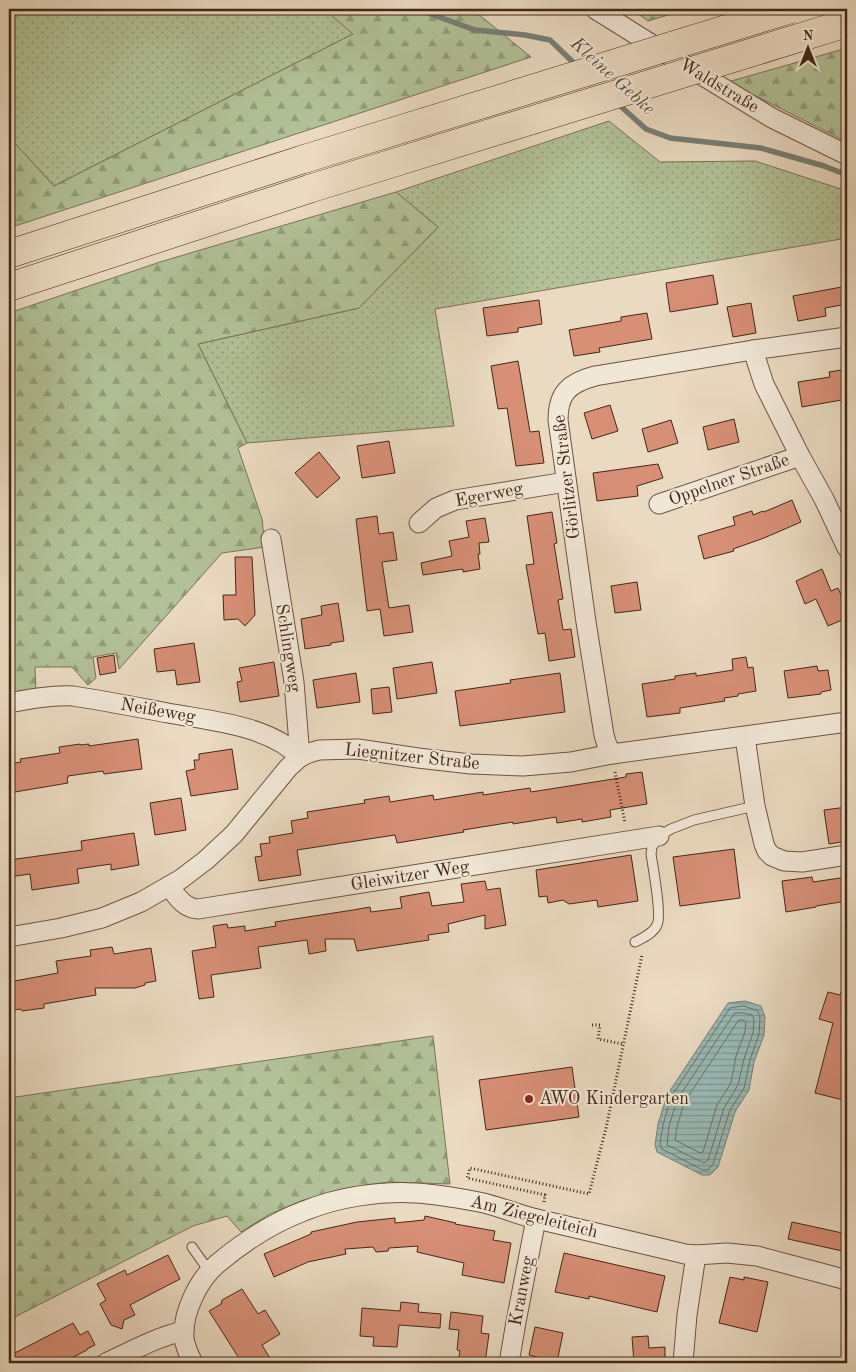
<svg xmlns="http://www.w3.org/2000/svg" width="856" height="1372" font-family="'Old Standard TT',serif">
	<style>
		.grass { fill: url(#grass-dots); stroke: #7c7456 }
		.forest { fill: url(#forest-firs); stroke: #7c7456 }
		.water { fill: url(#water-rules); stroke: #777f76 }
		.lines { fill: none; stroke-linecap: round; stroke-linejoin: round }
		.shore { stroke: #6e7066; stroke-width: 1 }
		.stream { stroke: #777f76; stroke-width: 5.5 }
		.building { fill: #d78f76; stroke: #452715 }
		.lane-casing { stroke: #6e5440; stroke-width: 11 }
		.street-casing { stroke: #6e5440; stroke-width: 21 }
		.highway-casing { stroke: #452715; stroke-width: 29 }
		.path { stroke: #452715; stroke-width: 3; stroke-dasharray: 1 2.5; stroke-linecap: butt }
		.lane { stroke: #f1e7d7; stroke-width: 9 }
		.street { stroke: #f1e7d7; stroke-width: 19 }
		.highway { stroke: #eadac1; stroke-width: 28 }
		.highway-bridge-casing { stroke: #452715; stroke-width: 29; stroke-linecap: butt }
		.highway-bridge { stroke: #eadac1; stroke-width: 28 }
		.poi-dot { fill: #8f2418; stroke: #f1e7d7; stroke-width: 2 }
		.labels { text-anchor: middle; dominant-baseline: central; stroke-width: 4; stroke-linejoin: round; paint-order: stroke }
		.street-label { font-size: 18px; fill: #452715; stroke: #f1e7d7 }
		.poi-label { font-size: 18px; fill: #452715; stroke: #f1e7d7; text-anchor: start }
		.water-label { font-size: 19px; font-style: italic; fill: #5a4c3d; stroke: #f1e7d7 }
	</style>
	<defs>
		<pattern id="grass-dots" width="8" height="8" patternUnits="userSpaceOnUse" patternTransform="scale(1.25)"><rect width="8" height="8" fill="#b2c197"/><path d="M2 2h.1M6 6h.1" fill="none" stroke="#939d7a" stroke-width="1.8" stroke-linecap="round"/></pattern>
		<pattern id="forest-firs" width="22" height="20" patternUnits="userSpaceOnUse" patternTransform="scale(1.25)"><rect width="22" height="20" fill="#b2c197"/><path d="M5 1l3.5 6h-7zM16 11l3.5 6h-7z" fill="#939d7a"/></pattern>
		<pattern id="water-rules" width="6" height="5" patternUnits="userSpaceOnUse" patternTransform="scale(1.25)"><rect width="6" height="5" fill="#98bab6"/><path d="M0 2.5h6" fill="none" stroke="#7e9793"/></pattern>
	</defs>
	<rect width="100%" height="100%" fill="#eadac1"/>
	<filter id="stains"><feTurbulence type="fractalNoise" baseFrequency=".004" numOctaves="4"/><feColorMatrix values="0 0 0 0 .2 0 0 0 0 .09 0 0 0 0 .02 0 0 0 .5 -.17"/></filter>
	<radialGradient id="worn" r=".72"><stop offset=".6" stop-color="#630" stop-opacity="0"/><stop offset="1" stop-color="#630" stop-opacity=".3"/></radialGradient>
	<g class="grass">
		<polygon points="9,9 324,9 353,34 54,186 9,137"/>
		<polygon points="609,121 660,162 755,161 847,191 847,238 435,309 454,426 247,443 198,344 359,308 438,227 396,192"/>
	</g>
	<g class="forest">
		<polygon points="324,9 472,9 531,57 9,228 9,137 54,186 353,34"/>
		<polygon points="642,9 688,9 648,21 637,13"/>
		<polygon points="847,48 847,142 728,82"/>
		<polygon points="396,192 438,227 359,308 198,344 247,443 238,448 262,519 265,547 222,553 119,669 116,653 93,657 96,678 88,685 72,667 35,667 36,692 9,698 9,313 160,262"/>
		<polygon points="433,1036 450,1184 389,1182 346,1188 301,1201 270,1214 241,1232 227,1216 193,1226 9,1320 9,1098"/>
	</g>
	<polygon class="water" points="745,1001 761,1006 765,1017 764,1035 754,1062 749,1090 735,1112 718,1167 710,1175 702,1175 657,1152 655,1145 658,1124 667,1095 728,1003"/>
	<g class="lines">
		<g class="shore">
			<polygon points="744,1006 758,1011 760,1018 759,1034 750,1060 744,1088 730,1110 713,1164 708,1170 703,1170 662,1149 660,1144 663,1125 671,1097 730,1008"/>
			<polygon points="735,1013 744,1013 752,1015 754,1019 753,1033 744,1059 738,1085 724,1108 708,1160 704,1163 667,1145 669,1126 677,1100"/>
			<polygon points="739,1020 743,1020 746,1022 745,1032 736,1056 731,1083 717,1105 703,1152 700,1153 675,1140 677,1127 684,1103"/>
		</g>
		<g class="stream">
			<polyline points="417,9 475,30 525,35 550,40 577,66"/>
			<polyline points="617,103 646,129 670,138 761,148 824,166 847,175"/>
		</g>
	</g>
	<g class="building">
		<polygon points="713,275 718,304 670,312 666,283"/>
		<polygon points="847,286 847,304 825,308 826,316 798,321 793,296"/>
		<polygon points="539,300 542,324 518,328 518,332 487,336 483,308"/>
		<polygon points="751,303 756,333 733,337 727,307"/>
		<polygon points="647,313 652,339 599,348 600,352 574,356 569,330 621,321 621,317"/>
		<polygon points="518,361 530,432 539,431 544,463 516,466 507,408 498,409 491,366"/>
		<polygon points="847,369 847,399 802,407 798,382 830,377 829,372"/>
		<polygon points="610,405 618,431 592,439 584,413"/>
		<polygon points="734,419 739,442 708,450 703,427"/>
		<polygon points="671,420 678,443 648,452 642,429"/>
		<polygon points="389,441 395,473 362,478 357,446"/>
		<polygon points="319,452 340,478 317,498 295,473"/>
		<polygon points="658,464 663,478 637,486 638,496 597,501 593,473"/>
		<polygon points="792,500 801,522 764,538 733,549 734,551 704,559 698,536 735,525 733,517 752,511 753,515 763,511 764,512"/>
		<polygon points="552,512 557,543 554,544 563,599 558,600 563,630 571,629 575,657 549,661 545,633 538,634 526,565 534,564 527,516"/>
		<polygon points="377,516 379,534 393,532 397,560 382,562 389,608 409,605 413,632 384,636 380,609 367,611 356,519"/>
		<polygon points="485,518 489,542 479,543 480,554 478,554 480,569 463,572 463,569 423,575 421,563 452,556 449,541 469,537 466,521"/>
		<polygon points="235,557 252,557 255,615 245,626 238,619 224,620 223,595 236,595"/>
		<polygon points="822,569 831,591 838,588 847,609 847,618 828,626 816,599 805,604 796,581"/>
		<polygon points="637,582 641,610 615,613 611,586"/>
		<polygon points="338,603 344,641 331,643 331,645 305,649 301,619 322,615 321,606"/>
		<polygon points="194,643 200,682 177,685 175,670 157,672 154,649"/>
		<polygon points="114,655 116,672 100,675 97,658"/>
		<polygon points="746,657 748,668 753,667 756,691 738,694 738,696 724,698 725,701 680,708 680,713 647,717 642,684 675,679 675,676 696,673 696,676 733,670 732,659"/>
		<polygon points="274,662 279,696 240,702 237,682 242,681 239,668"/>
		<polygon points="432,662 437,693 397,699 393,668"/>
		<polygon points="817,666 818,671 828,670 831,690 821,692 821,694 788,698 784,671"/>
		<polygon points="356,673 360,702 317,708 313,680"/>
		<polygon points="560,673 565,712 460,726 455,691 511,683 510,680"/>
		<polygon points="389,687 392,712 373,714 371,689"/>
		<polygon points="138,739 142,769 104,774 103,771 68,776 68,778 67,779 68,783 9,793 9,764 21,762 20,759 60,753 59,747 80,744 80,745 89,744 89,746"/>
		<polygon points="232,749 238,789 191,796 186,771 195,769 194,760 199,760 199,754"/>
		<polygon points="642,772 647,804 610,810 611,817 582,822 582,819 557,823 556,817 513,824 513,822 463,830 464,832 397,843 395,835 297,850 301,875 259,881 255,857 262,856 260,844 270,843 269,837 293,833 291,821 308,818 307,812 365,803 364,800 389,796 390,802 433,795 434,800 483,792 483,795 530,788 531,792 626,777 626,774"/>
		<polygon points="181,798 186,830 155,835 150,803"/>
		<polygon points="847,807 847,841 829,844 824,810"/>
		<polygon points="134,833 139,865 111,870 111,864 77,869 79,883 32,890 30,874 9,877 9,860 82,850 81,841"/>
		<polygon points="734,849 740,898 680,906 673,857"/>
		<polygon points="631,855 638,901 598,907 597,900 569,904 563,900 548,903 547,896 539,897 536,870"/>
		<polygon points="812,877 813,882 847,877 847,901 816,906 816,907 786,912 782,881"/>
		<polygon points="485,881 487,890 500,888 506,925 485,929 485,915 448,924 449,932 428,935 429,940 357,951 354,939 325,939 326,951 309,954 307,940 258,947 261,968 211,975 214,997 199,999 192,951 216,947 213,926 227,924 228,928 245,926 245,931 276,926 275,922 353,910 370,907 371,912 402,908 400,897 429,892 432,906 464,902 461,884"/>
		<polygon points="112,947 114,954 151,948 156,981 145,983 145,985 135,988 95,988 96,995 44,1004 44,1008 22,1011 21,1009 14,1010 13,1006 9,1007 9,982 58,973 56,961 91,956 90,950"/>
		<polygon points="842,990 847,990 847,1101 815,1093 833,1023 819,1019 828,992 840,995"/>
		<polygon points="572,1067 579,1117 486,1130 479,1080"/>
		<polygon points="425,1216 456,1223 455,1224 495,1231 493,1240 511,1243 504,1283 462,1275 464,1263 417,1252 418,1246 389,1248 388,1251 376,1252 373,1247 345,1249 346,1254 308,1262 274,1277 264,1254 311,1234 311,1232 357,1222 395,1218 395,1223 424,1220"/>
		<polygon points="792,1222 847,1234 847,1252 788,1239"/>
		<polygon points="564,1253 665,1276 657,1312 589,1296 589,1299 555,1292"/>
		<polygon points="168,1255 180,1279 130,1305 135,1315 124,1320 122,1329 111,1325 100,1304 106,1300 97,1284 125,1270 127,1275"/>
		<polygon points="730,1277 744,1280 744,1277 768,1282 757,1332 719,1323"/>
		<polygon points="242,1289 258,1314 265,1310 280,1334 262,1345 273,1363 242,1363 209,1311 221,1304 222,1300"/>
		<polygon points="401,1302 419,1304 418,1312 441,1314 440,1328 399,1325 397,1347 373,1346 374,1337 360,1336 362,1308 400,1311"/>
		<polygon points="451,1312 483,1316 481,1333 489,1334 485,1363 458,1363 460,1351 457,1350 459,1330 449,1329"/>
		<polygon points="73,1323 80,1335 88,1331 95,1345 87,1349 87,1350 62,1363 9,1363 9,1356"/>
		<polygon points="535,1327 563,1333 557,1362 529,1355"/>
		<polygon points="648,1336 649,1348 665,1347 665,1363 634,1363 632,1337"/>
	</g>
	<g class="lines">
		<defs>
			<g id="lane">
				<path d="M 635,942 C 642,938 653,934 657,925 C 662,916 653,867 651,854 L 652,847 L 659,836 L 671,829 L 694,820 L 755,806"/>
				<polyline points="192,1247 209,1271"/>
			</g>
			<g id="street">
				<polyline points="595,9 664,52 772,118 847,155"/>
				<polyline points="847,337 753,350 764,384 800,456 824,499 847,548"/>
				<polyline points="659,504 800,456"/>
				<polyline points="419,523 436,508 455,500 566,482"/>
				<polyline points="271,539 294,682 300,757"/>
				<path d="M 9,703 C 30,699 51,695 73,696 C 105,701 136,707 168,713 C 211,721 268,725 300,757"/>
				<polyline points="745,737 755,806 764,844 767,851 772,856 784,861 802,862 847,855"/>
				<path d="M 612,754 L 607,745 L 604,735 L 586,622 L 558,420 C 558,393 569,383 595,376 L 753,350"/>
				<path d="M 169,886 C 177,897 184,908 198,909 L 659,836"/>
				<polyline points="9,937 61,928 102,918 141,902 181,879 206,860 234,834 288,768 300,757 309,753 319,750 358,749 418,758 471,764 523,766 571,762 612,754 847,722"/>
				<path d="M 106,1363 C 132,1351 156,1337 184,1331"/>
				<path d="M 193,1363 C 189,1355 185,1347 184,1338 C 182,1314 198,1280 217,1264 C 242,1243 272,1223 304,1211 C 338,1197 379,1191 415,1193 C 437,1194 458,1198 479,1202 C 499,1206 518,1215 537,1219 C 587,1231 636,1242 685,1254 L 696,1255 L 727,1253 L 757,1256 L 847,1280"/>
				<polyline points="509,1363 516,1322 536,1219"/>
				<polyline points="683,1363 687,1315 696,1255"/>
			</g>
			<g id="highway">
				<polyline points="9,254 304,159"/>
				<polyline points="9,287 312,188"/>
			</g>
		</defs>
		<use href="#lane" class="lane-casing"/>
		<use href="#street" class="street-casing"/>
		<use href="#highway" class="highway-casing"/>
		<g class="path">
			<polyline points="615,772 625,823"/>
			<polyline points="592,1025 600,1025 598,1039 623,1044"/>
			<polyline points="544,1202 545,1195 467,1178 470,1168 589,1194 606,1128 642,955"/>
		</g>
		<use href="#lane" class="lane"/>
		<use href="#street" class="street"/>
		<use href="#highway" class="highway"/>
		<defs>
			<g id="highway-bridge">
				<polyline points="304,159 791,9"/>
				<polyline points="312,188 847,23"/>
			</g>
		</defs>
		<use href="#highway-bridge" class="highway-bridge-casing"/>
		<use href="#highway-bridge" class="highway-bridge"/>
	</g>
	<circle class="poi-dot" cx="529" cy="1099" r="5"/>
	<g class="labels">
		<g class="street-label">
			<text transform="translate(719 86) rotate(31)">Waldstraße</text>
			<text transform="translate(567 477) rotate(-97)">Görlitzer Straße</text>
			<text transform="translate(729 480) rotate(-19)">Oppelner Straße</text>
			<text transform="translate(489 495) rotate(-11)">Egerweg</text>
			<text transform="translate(288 648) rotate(81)">Schlingweg</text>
			<text transform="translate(158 711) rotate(10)">Neißeweg</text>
			<text transform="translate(412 757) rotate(6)">Liegnitzer Straße</text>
			<text transform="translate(410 876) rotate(-9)">Gleiwitzer Weg</text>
			<text transform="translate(534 1217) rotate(14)">Am Ziegeleiteich</text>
			<text transform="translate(522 1291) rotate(-79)">Kranweg</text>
		</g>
		<g class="poi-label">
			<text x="539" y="1099">AWO Kindergarten</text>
		</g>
		<g class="water-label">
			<text transform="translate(612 77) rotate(42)">Kleine Gebke</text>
		</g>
	</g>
	<rect width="856" height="1372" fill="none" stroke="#eadac1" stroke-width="30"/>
	<rect x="10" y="10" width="836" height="1352" fill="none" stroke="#452715" stroke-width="2.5"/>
	<rect x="15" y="15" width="826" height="1342" fill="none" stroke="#452715"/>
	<g transform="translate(808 48)" stroke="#f1e7d7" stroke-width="4" paint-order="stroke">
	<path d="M0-4L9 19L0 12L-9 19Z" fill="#452715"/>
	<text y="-8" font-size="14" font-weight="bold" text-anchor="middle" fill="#452715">N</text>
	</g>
	<rect width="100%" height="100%" filter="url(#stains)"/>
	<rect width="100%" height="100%" fill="url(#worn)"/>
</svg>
